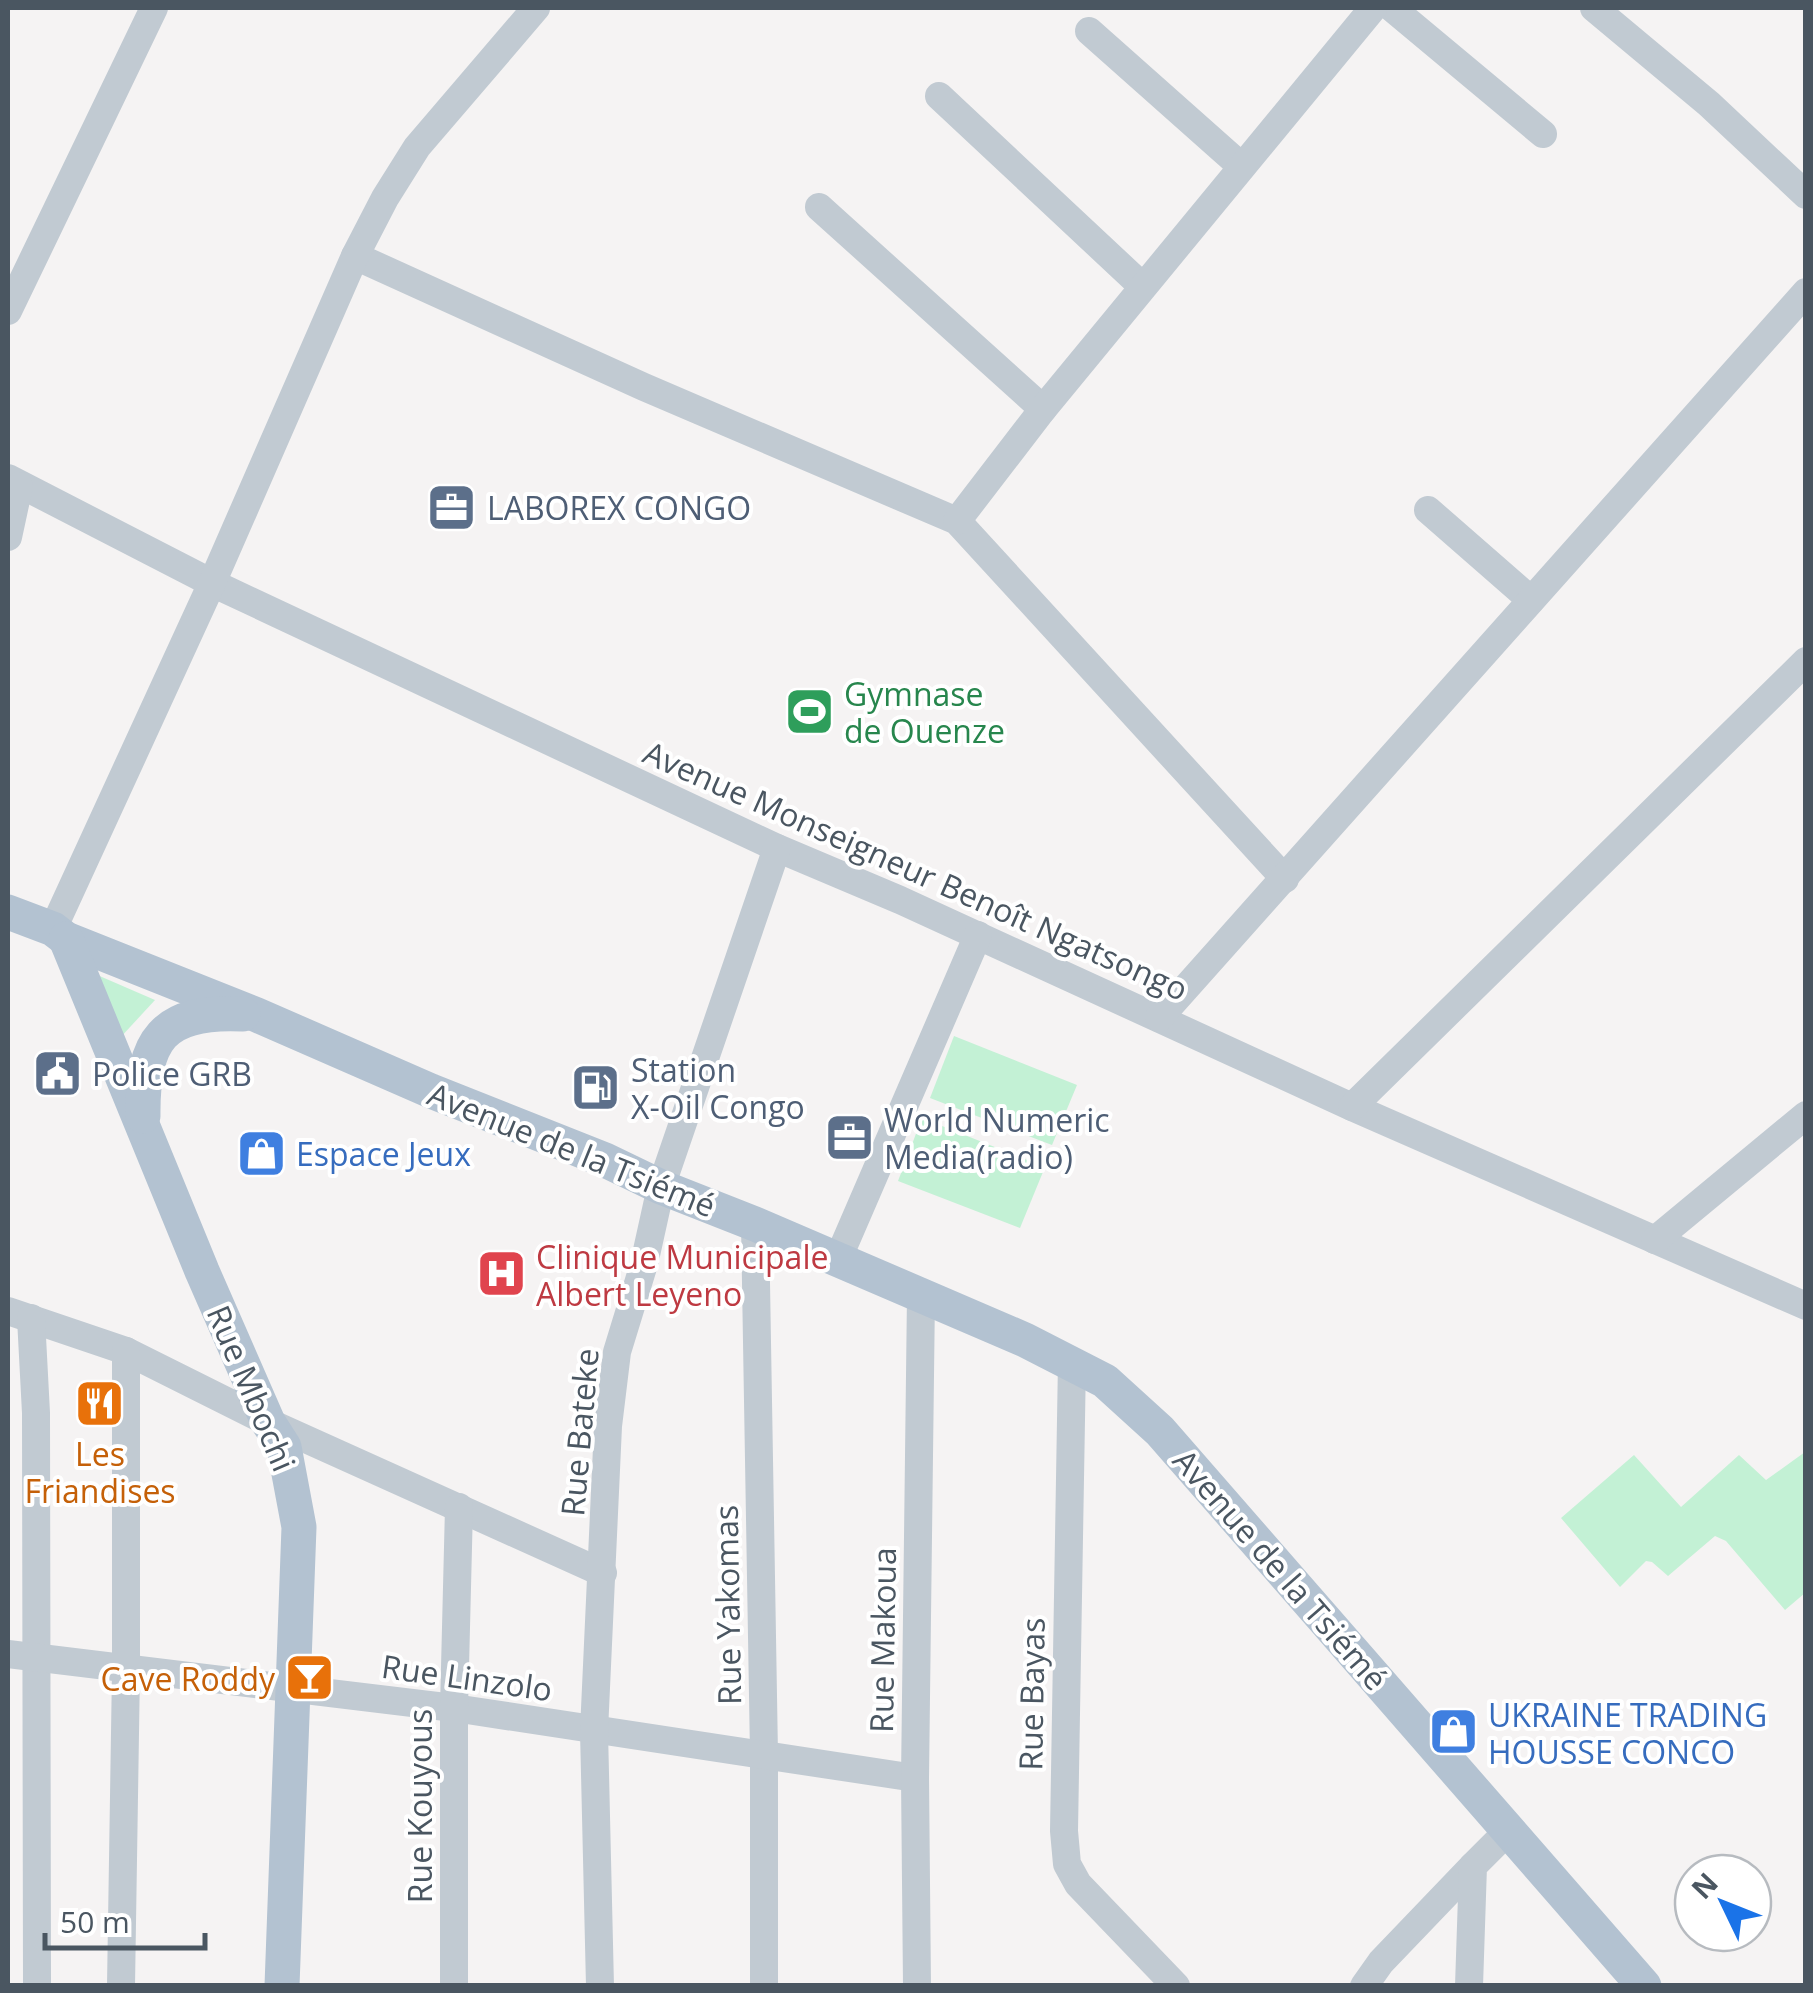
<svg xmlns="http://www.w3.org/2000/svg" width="1813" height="1993" font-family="'Open Sans',sans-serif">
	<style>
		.green { fill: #c3f1d5 }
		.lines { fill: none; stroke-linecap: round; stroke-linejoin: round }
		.minor { stroke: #c1cad2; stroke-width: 28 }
		.major { stroke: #b3c2d1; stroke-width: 35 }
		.labels { text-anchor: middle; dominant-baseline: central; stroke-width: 8; stroke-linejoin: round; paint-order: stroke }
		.service-label { font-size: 32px; fill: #4e5e75; stroke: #fff; text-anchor: start }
		.leisure-label { font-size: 32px; fill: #27864d; stroke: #fff; text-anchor: start }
		.street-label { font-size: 32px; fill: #4a5661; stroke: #fff }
		.shop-label { font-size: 32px; fill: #366cbe; stroke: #fff; text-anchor: start }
		.health-label { font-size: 32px; fill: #be3a42; stroke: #fff; text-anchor: start }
		.food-label { font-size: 32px; fill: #c56008; stroke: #fff }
	</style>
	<rect width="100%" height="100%" fill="#f5f3f3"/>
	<g class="green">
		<polygon points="88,971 155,1000 119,1039"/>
		<polygon points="954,1036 1077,1085 1052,1145 930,1098"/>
		<polygon points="922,1118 1045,1167 1020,1228 898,1181"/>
		<polygon points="1805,1452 1805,1593 1785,1610 1726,1541 1715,1536 1668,1576 1652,1562 1646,1561 1620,1587 1561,1518 1634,1455 1681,1507 1739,1455 1766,1480"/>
	</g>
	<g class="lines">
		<g class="minor">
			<polyline points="1392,8 1543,134"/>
			<polyline points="1594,8 1709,104 1806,195"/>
			<polyline points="1089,31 1241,166"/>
			<polyline points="939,96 1142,286"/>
			<polyline points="819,207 1043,409"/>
			<polyline points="355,256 644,387 957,521 1285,879"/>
			<polyline points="8,311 154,8"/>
			<polyline points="8,478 212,583 777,848 900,900 1352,1107 1806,1306"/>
			<polyline points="1428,510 1531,600"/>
			<polyline points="957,521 1043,409 1373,8"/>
			<polyline points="8,537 19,486"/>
			<polyline points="53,929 212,583 355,256 385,198 417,147 536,8"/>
			<polyline points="1159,1018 1806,292"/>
			<polyline points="1352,1107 1806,661"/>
			<polyline points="755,1224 764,1754 764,1986"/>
			<polyline points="1655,1240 1806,1115"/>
			<polyline points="838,1259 978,935"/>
			<polyline points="8,1311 126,1351 268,1422 603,1573"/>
			<polyline points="31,1318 36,1413 37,1986"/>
			<polyline points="1072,1361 1064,1831 1067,1864 1078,1884 1176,1986"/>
			<polyline points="8,1654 454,1708 915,1778"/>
			<polyline points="121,1986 126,1670 126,1351"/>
			<polyline points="454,1986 454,1708 459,1507"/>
			<polyline points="600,1986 594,1731 608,1426 617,1352 644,1264 661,1187 777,848"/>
			<polyline points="917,1986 915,1778 921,1295"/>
			<polyline points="1364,1986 1381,1962 1473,1866"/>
			<polyline points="1469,1986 1473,1866 1509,1830"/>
		</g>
		<g class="major">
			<polyline points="8,912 53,929 66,939 257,1015 431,1091 605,1160 661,1187 755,1224 1025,1340 1105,1381 1160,1431 1644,1986"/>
			<polyline points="66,939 202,1271 268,1422 284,1447 299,1527 282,1986"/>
			<path d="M 143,1116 C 142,1040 162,1010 243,1014"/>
		</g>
	</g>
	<defs>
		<symbol id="office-square" viewBox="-11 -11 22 22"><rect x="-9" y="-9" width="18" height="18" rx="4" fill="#5c6f8a" stroke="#fff"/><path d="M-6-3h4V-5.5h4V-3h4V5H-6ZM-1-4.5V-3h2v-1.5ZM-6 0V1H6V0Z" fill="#fff"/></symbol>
		<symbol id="stadium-square" viewBox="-11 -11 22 22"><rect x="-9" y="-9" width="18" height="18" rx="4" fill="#2e9e5b" stroke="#fff"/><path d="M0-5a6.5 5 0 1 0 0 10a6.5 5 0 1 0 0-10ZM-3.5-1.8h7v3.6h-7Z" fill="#fff"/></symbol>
		<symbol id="civic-square" viewBox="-11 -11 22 22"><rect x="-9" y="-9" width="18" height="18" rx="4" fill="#5c6f8a" stroke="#fff"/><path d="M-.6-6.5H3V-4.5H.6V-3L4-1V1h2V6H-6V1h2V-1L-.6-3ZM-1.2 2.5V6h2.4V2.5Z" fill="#fff"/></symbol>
		<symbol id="fuel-square" viewBox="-11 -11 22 22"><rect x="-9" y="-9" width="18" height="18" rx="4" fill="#5c6f8a" stroke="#fff"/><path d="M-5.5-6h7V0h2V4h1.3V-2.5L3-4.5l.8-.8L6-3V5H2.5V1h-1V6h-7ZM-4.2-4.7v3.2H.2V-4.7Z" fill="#fff"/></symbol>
		<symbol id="shop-square" viewBox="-11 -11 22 22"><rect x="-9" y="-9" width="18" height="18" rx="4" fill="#3f7fe0" stroke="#fff"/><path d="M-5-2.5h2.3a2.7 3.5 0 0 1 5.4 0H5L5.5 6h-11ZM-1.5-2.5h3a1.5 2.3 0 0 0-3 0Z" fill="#fff"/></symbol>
		<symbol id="hospital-square" viewBox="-11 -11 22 22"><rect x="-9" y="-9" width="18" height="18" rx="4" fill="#e0444e" stroke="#fff"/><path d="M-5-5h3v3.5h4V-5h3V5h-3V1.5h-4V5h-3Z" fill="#fff"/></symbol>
		<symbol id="restaurant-square" viewBox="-11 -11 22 22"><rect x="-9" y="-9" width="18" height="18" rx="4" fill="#e8710a" stroke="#fff"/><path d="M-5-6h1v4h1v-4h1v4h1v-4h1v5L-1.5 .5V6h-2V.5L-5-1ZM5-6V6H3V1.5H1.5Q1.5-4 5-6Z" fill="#fff"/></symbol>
		<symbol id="bar-square" viewBox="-11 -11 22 22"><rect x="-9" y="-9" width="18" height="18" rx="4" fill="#e8710a" stroke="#fff"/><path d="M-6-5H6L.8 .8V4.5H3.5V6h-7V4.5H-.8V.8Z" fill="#fff"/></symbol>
	</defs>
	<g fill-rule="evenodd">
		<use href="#office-square" x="424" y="480" width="55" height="55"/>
		<use href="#stadium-square" x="782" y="684" width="55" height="55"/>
		<use href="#civic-square" x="30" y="1046" width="55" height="55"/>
		<use href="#fuel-square" x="568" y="1060" width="55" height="55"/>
		<use href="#office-square" x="822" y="1110" width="55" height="55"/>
		<use href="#shop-square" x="234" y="1126" width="55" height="55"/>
		<use href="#hospital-square" x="474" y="1246" width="55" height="55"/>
		<use href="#restaurant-square" x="72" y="1376" width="55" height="55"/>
		<use href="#bar-square" x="282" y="1650" width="55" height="55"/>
		<use href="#shop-square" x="1426" y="1704" width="55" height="55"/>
	</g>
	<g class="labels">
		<g class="service-label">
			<text x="487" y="507">LABOREX CONGO</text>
			<text x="631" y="1069">Station<tspan x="631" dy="37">X-Oil Congo</tspan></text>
			<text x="92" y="1073">Police GRB</text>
			<text x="884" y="1119">World Numeric<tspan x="884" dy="37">Media(radio)</tspan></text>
		</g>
		<g class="leisure-label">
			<text x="844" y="693">Gymnase<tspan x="844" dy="37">de Ouenze</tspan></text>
		</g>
		<g class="street-label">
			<text transform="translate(916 870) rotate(24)">Avenue Monseigneur Benoît Ngatsongo</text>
			<text transform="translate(572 1149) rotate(22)">Avenue de la Tsiémé</text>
			<text transform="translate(252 1388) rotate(67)">Rue Mbochi</text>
			<text transform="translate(579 1432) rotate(-85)">Rue Bateke</text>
			<text transform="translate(1281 1569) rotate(49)">Avenue de la Tsiémé</text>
			<text transform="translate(727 1605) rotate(-91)">Rue Yakomas</text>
			<text transform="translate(882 1640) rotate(-89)">Rue Makoua</text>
			<text transform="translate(467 1677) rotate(8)">Rue Linzolo</text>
			<text transform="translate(1031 1694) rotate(-89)">Rue Bayas</text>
			<text transform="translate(419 1806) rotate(-90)">Rue Kouyous</text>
		</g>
		<g class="shop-label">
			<text x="296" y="1153">Espace Jeux</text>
			<text x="1488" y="1714">UKRAINE TRADING<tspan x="1488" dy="37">HOUSSE CONCO</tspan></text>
		</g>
		<g class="health-label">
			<text x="536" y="1256">Clinique Municipale<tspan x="536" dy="37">Albert Leyeno</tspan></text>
		</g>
		<g class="food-label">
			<text x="100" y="1453">Les<tspan x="100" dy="37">Friandises</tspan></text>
			<text x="275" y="1678" text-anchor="end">Cave Roddy</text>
		</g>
	</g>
	<rect width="1813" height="1993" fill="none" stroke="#4a5661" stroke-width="20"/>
	<g transform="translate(1723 1903) rotate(313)"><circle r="48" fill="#ffffff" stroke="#b7bbc0" stroke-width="2.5"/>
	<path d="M0-8L18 38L0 25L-18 38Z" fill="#1a73e8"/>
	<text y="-15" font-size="28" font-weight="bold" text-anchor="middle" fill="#4a5661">N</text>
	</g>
	<path d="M45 1933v15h160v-15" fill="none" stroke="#4a5661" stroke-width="5"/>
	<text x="60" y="1933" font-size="30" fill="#4a5661" stroke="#ffffff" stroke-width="8" paint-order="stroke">50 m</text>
</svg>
